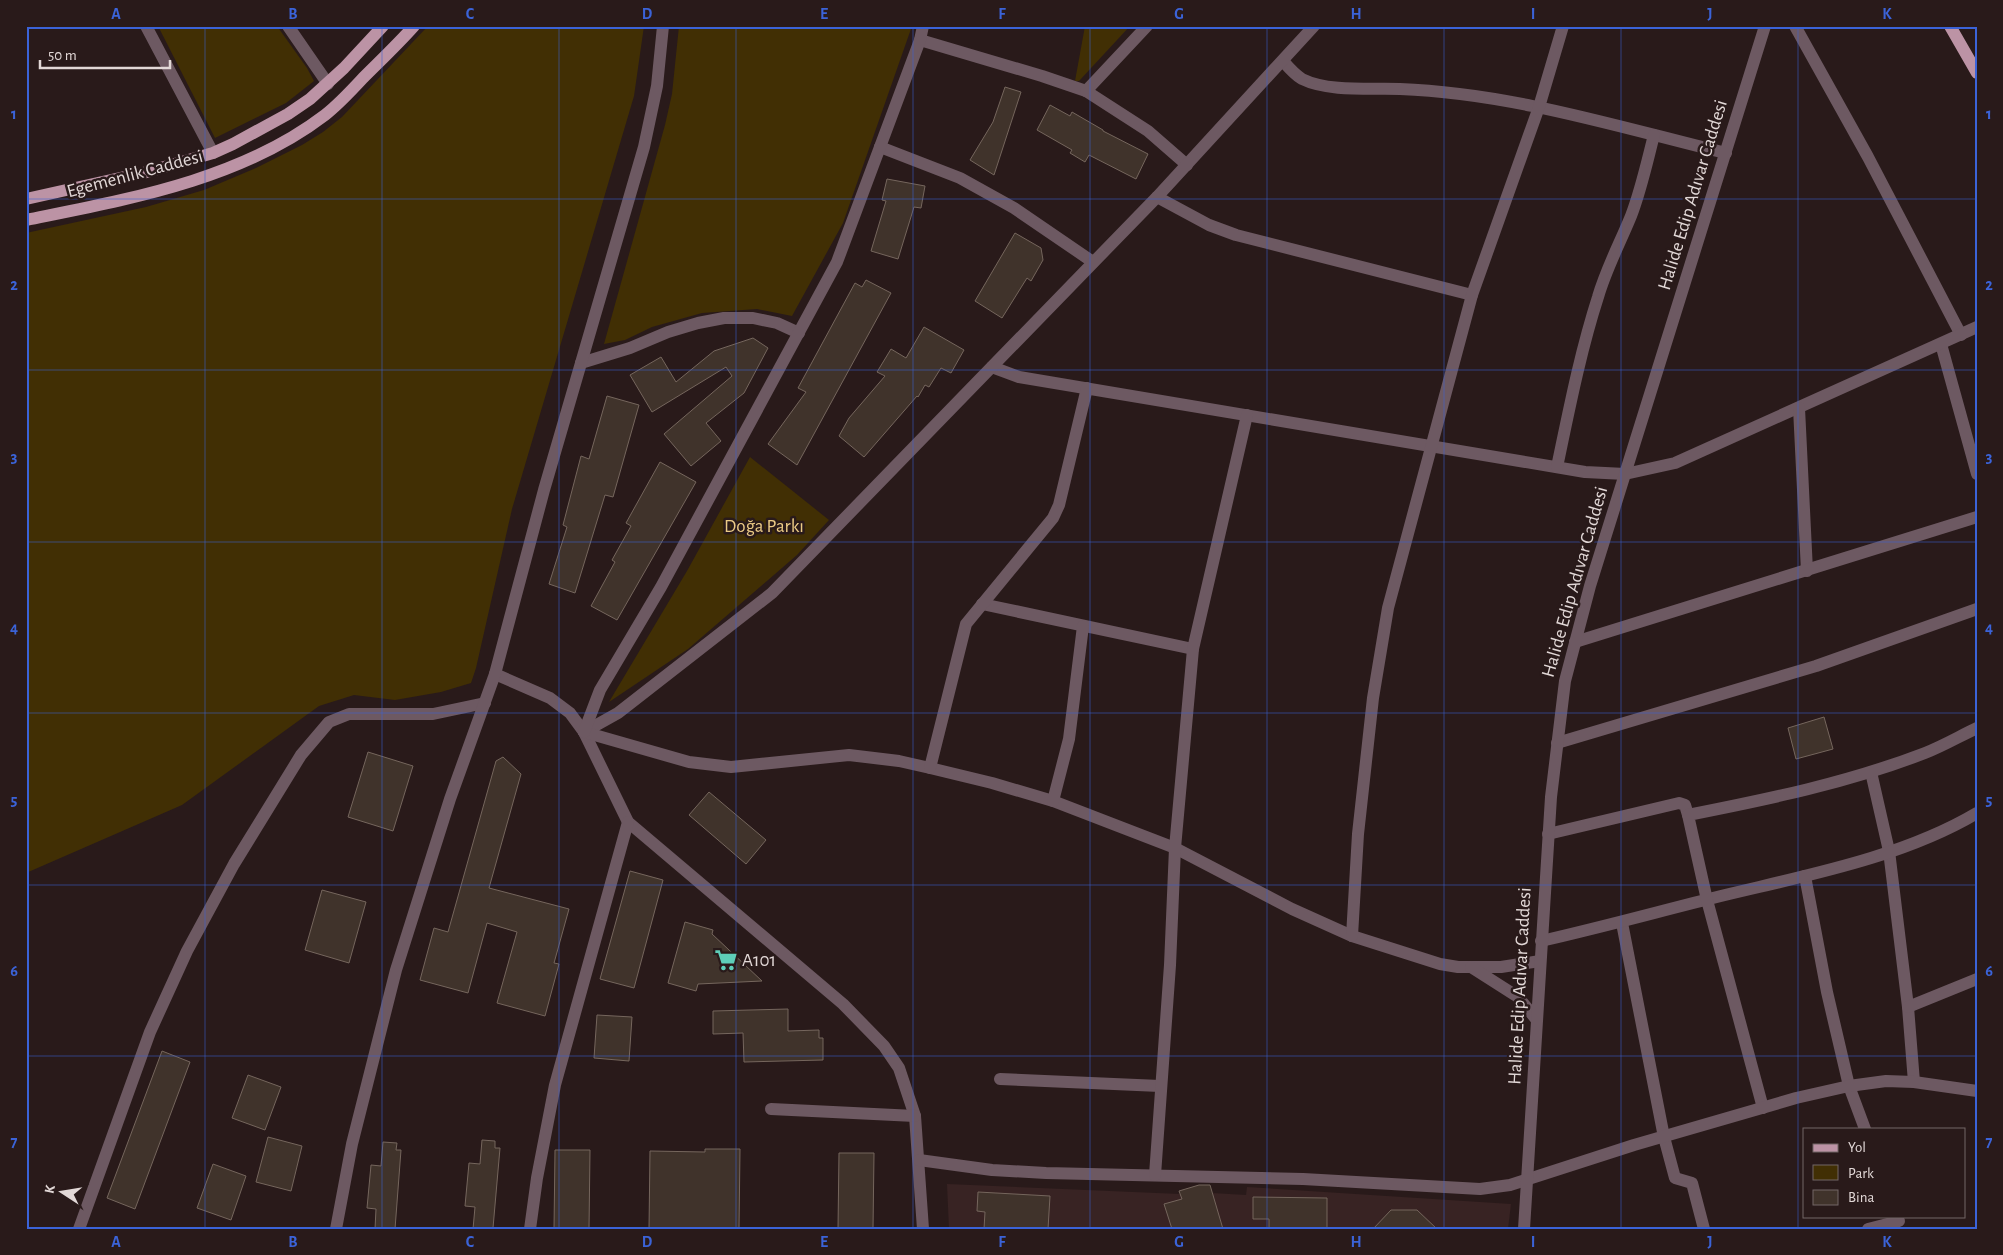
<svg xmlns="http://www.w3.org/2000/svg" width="2003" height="1255" font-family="'Alegreya Sans',sans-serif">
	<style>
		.built { fill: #382323 }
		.green { fill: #412f04 }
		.building { fill: #40332b; stroke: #75665d }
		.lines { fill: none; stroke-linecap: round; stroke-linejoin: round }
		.minor { stroke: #6d5962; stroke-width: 12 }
		.major { stroke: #bc93a5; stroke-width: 12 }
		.grid { fill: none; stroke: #3b63d8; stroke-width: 1; stroke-opacity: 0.55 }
		.labels { text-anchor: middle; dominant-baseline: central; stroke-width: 5; stroke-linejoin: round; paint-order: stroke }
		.street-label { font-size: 19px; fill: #e2d8d7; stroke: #291a1a }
		.park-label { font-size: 19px; fill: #eccb86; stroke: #291a1a }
		.poi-label { font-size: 19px; fill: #e2d8d7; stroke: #291a1a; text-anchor: start }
		.neatline { fill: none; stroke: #3b63d8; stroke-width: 2 }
		.grid-label { font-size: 16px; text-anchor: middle; font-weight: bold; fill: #3b63d8 }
	</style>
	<rect width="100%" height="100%" fill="#291a1a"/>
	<g class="built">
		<polygon points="947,1184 1180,1194 1182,1199 1165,1205 1172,1229 949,1229"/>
		<polygon points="1247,1187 1511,1204 1508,1229 1223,1229 1212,1193 1246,1195"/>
	</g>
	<g class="green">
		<polygon points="158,26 277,26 307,68 314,81 286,103 215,138"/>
		<polygon points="428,26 644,26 634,96 512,509 476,668 471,683 441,692 395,700 354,695 319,706 182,805 26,873 26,233 146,207 204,190 256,168 302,145 323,132 342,117"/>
		<polygon points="679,26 912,26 843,223 792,316 757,309 702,313 652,327 625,340 604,344 665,125 672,94"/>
		<polygon points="1085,26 1130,26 1079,81 1075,81"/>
		<polygon points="750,457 829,520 797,555 688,649 609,702 687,571"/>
	</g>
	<g class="building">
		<polygon points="1005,87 1021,92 994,175 970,160 993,122"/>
		<polygon points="1050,105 1070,116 1072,112 1103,130 1103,131 1148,154 1136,179 1089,155 1085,162 1070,153 1072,150 1037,130"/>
		<polygon points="887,179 925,186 921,208 914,207 898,259 871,251 886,201 882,200"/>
		<polygon points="1015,233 1041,248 1043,260 1031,281 1027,278 1002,318 975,301"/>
		<polygon points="866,280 891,293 797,465 768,444 806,392 798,388 855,283 862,287"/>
		<polygon points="924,327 964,350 951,373 941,368 929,387 925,385 918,397 917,396 864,457 839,436 849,418 885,376 877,372 891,349 906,358"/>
		<polygon points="753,338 768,348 744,393 706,423 721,441 691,466 664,434 732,376 726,367 652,412 630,375 661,357 676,382 714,351"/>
		<polygon points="607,396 639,405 613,497 605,495 575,593 549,584 567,527 563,525 581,456 589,459"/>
		<polygon points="660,462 696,482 617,620 591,606 615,562 612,560 631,526 626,523"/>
		<polygon points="1824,717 1833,749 1796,759 1788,728"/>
		<polygon points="368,752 413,766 393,831 348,817"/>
		<polygon points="503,757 521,774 489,888 569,909 554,963 559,964 545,1016 497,1003 517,932 487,923 468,993 420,980 434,928 448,932 496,761"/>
		<polygon points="709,792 766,840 746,864 689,815"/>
		<polygon points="630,871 663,880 634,988 600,979"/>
		<polygon points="322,890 366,902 349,963 305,950"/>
		<polygon points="685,922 713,930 712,934 762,981 698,984 696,991 668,983"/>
		<polygon points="788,1009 788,1031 819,1030 819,1038 823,1038 823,1060 744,1062 743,1033 713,1034 713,1011"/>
		<polygon points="597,1015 632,1017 629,1061 594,1058"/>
		<polygon points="162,1051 190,1062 135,1209 107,1198"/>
		<polygon points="248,1075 281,1087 265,1130 232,1118"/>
		<polygon points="268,1137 302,1146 291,1191 256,1182"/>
		<polygon points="482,1140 495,1141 495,1148 500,1148 493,1228 473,1229 475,1207 465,1206 469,1163 480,1164"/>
		<polygon points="383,1142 397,1143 396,1150 401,1150 395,1229 375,1229 376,1209 367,1208 371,1165 381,1166"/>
		<polygon points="705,1149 740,1149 739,1229 649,1229 650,1151 705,1152"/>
		<polygon points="555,1150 590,1150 589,1229 554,1229"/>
		<polygon points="839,1153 874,1153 873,1229 838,1229"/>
		<polygon points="213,1164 246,1176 231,1220 197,1208"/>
		<polygon points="1199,1185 1210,1185 1223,1229 1172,1229 1164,1204 1182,1199 1179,1191"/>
		<polygon points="978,1192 1050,1196 1048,1229 984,1229 985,1212 977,1211"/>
		<polygon points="1253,1197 1327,1198 1327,1229 1269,1229 1269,1219 1253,1219"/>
		<polygon points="1391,1210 1417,1210 1437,1229 1373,1229"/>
	</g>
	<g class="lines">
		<g class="minor">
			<polyline points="146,26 213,153"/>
			<polyline points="288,26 328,84"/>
			<polyline points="1795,26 1868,157 1961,335"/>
			<polyline points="920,40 1042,76 1086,91 1148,131 1187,165"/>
			<path d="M 1283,61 C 1289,68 1294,74 1302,79 C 1328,92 1371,88 1400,89 C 1510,93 1619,127 1726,153"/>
			<polyline points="1086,91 1147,26"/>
			<polyline points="880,147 960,178 1014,208 1093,262"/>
			<polyline points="1157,197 1209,225 1236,235 1472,295"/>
			<polyline points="1941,344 1977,474"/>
			<polyline points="581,363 630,348 668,332 698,323 724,318 753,318 777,323 799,333"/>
			<polyline points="992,367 1019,377 1585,472 1625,474 1675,463 1977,327"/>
			<polyline points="1799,408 1807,571"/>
			<path d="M 1557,467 C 1569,410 1580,353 1598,297 C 1606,269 1620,243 1631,216 C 1641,190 1647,162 1654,135"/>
			<polyline points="982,604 1193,649"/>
			<polyline points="1575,642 1977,517"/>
			<polyline points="495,674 550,698 570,713 584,732 628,822 843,1004 884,1046 899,1068 915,1116 923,1229"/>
			<polyline points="584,732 618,713 772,593 1157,197 1314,26"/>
			<polyline points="584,732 689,762 731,767 849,755 899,761 930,768 992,783 1053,801 1175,848 1292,909 1352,936 1440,964 1458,967 1501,967 1540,961"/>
			<polyline points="584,732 600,690 661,587 837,262 920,40 923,26"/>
			<polyline points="1557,743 1816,666 1977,609"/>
			<polyline points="930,768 966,624 1053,518 1059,505 1087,388"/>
			<polyline points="1871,772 1889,851 1908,1007 1914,1082"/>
			<polyline points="1053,801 1069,739 1083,626"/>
			<polyline points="1548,834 1679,803 1685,805 1688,815"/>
			<polyline points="1805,876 1827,992 1849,1086 1865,1129"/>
			<polyline points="1622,923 1664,1137 1675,1178 1692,1183 1704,1229"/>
			<polyline points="1352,936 1358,834 1373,698 1388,608 1472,295 1539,107 1563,26"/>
			<path d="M 1541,941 C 1603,927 1664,910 1725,895 C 1808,875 1903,857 1977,813"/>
			<polyline points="1471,967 1518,997 1536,1019"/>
			<polyline points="1908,1007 1977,979"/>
			<polyline points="1000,1079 1160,1086"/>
			<path d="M 1763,1108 L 1707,900 L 1688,815 C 1769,799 1847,783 1925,753 C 1943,746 1960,736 1977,728"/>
			<polyline points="771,1109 915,1116"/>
			<polyline points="919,1160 992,1170 1046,1173 1303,1179 1480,1189 1510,1185 1634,1145 1796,1098 1849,1086 1886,1081 1914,1082 1977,1091"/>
			<polyline points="1155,1175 1170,965 1175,848 1193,649 1247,415"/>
			<polyline points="79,1229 150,1032 187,951 234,864 301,755 329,722 349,714 433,714 485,703"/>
			<polyline points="336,1229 352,1144 396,970 450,799 495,674 544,490 644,147 657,86 663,26"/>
			<polyline points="530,1229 537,1178 555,1085 628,822"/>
			<polyline points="1524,1229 1551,797 1565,681 1590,586 1765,26"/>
			<polyline points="1868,1229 1899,1221"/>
		</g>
		<g class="major">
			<polyline points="1950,26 1977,73"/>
			<polyline points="26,199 147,172 213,153 233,144 288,114 310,99 344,68 383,26"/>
			<path d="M 26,220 C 129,199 240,180 325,115 C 339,104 351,91 363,78 C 380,61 398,44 414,26"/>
		</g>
	</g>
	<path class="grid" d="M 205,26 L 205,1229M 382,26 L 382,1229M 559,26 L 559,1229M 736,26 L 736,1229M 913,26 L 913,1229M 1090,26 L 1090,1229M 1267,26 L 1267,1229M 1444,26 L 1444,1229M 1621,26 L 1621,1229M 1798,26 L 1798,1229M 26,199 L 1977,199M 26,370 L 1977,370M 26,542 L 1977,542M 26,713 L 1977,713M 26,885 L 1977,885M 26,1056 L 1977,1056"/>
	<defs>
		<symbol id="supermarket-bare" viewBox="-9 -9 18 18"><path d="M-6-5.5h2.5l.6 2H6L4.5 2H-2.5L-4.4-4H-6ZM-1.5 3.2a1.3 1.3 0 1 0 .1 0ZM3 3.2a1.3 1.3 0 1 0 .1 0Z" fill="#5eceb8" stroke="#291a1a" stroke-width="2.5" paint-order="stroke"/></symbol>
	</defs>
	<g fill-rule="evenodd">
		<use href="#supermarket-bare" x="710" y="944" width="32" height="32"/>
	</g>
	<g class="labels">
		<g class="street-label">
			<text transform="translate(135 174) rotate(-15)">Egemenlik Caddesi</text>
			<text transform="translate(1693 195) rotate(-73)">Halide Edip Adıvar Caddesi</text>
			<text transform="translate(1575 582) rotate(-74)">Halide Edip Adıvar Caddesi</text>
			<text transform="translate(1520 986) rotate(-87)">Halide Edip Adıvar Caddesi</text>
		</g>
		<g class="park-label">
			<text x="764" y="526">Doğa Parkı</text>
		</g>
		<g class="poi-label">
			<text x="742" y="960">A101</text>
		</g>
	</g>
	<rect width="2003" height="1255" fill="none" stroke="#291a1a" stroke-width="55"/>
	<rect x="1803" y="1128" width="162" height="90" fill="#291a1a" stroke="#736666"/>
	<rect x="1813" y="1144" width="25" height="8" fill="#bc93a5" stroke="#736666"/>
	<text x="1848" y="1152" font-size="15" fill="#e2d8d7">Yol</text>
	<rect x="1813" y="1165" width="25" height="15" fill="#412f04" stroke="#736666"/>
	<text x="1848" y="1178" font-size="15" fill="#e2d8d7">Park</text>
	<rect x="1813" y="1190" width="25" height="15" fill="#40332b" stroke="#736666"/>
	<text x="1848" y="1202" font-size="15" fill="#e2d8d7">Bina</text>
	<g transform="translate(62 1192) rotate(282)" stroke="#291a1a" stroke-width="4" paint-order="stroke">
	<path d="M0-4L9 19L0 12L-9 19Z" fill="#e2d8d7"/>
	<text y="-8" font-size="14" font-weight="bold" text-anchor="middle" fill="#e2d8d7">K</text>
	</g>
	<path d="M40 60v8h130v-8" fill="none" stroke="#e2d8d7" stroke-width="2.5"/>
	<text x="48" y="60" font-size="15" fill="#e2d8d7" stroke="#291a1a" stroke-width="4" paint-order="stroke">50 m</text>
	<rect x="28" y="28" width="1948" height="1200" class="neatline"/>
	<g class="grid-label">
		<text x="116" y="19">A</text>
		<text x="293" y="19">B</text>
		<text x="470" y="19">C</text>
		<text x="647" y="19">D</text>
		<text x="824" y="19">E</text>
		<text x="1002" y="19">F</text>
		<text x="1179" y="19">G</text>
		<text x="1356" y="19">H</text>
		<text x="1533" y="19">I</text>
		<text x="1710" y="19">J</text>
		<text x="1887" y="19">K</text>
		<text x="14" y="119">1</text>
		<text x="1989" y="119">1</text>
		<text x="14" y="290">2</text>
		<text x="1989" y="290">2</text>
		<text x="14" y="462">3</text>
		<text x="1989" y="462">3</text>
		<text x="14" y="633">4</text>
		<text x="1989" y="633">4</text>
		<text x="14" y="805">5</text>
		<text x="1989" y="805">5</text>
		<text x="14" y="976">6</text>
		<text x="1989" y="976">6</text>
		<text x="14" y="1147">7</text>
		<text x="1989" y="1147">7</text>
		<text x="116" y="1247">A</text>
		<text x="293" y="1247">B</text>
		<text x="470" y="1247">C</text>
		<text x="647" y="1247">D</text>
		<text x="824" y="1247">E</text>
		<text x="1002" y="1247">F</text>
		<text x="1179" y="1247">G</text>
		<text x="1356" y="1247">H</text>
		<text x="1533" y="1247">I</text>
		<text x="1710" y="1247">J</text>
		<text x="1887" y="1247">K</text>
	</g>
</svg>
